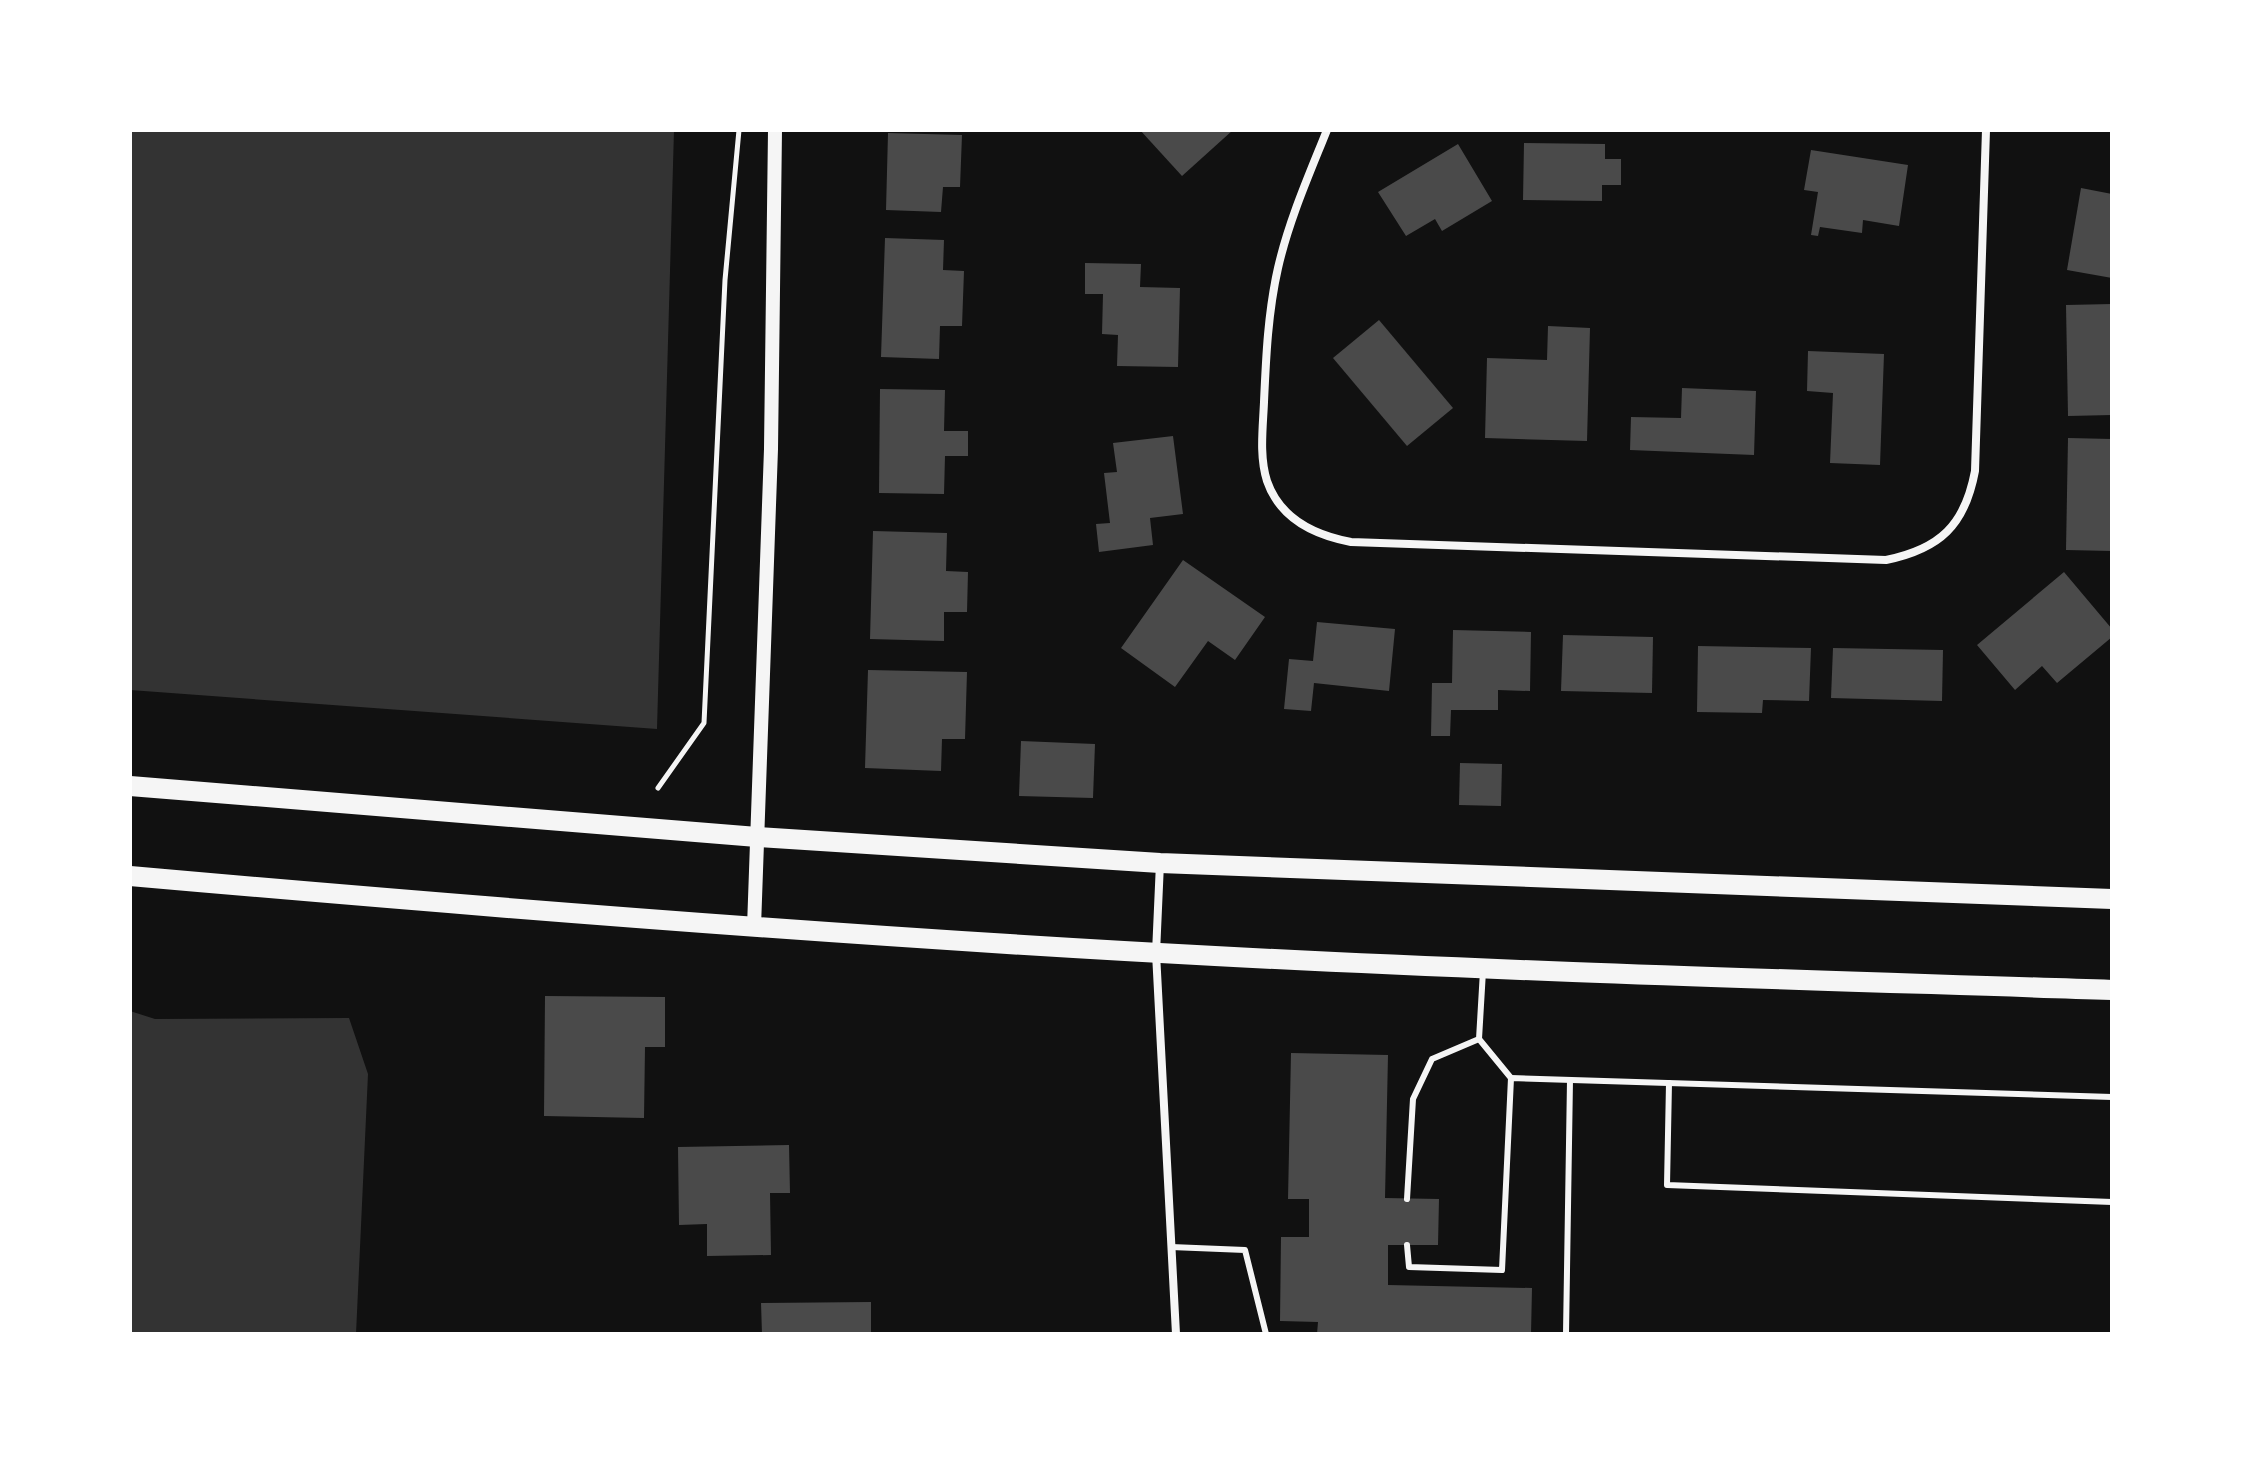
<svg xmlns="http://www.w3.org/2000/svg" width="2242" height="1464" font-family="Overpass,sans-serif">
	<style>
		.water { fill: #333 }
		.building { fill: #4a4a4a }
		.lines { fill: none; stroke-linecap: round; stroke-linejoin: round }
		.path { stroke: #f5f5f5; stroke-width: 5 }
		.service { stroke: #f5f5f5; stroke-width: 6 }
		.minor { stroke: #f5f5f5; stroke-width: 8 }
		.tertiary { stroke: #f5f5f5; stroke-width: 14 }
		.primary { stroke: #f5f5f5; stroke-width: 20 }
	</style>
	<rect width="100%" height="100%" fill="#111"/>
	<g class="water">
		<polygon points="130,130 674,130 657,729 130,690"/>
		<polygon points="130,1011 155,1019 349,1018 368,1074 356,1334 130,1334"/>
	</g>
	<g class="building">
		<polygon points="1140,130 1233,130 1182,176"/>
		<polygon points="888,133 962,135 960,187 943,187 941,212 886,210"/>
		<polygon points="1524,143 1605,144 1605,159 1621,159 1621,185 1602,185 1602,201 1523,200"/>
		<polygon points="1458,144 1492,201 1442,231 1435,219 1406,236 1378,192"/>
		<polygon points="1811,150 1908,165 1899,226 1863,220 1862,233 1820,227 1818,236 1811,235 1818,192 1804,190"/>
		<polygon points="2081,188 2112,194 2112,278 2067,270"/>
		<polygon points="885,238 944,240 943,270 964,271 962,326 940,326 939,359 881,357"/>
		<polygon points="1085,263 1141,264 1140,287 1180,288 1178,367 1117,366 1118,335 1102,334 1103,294 1085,294"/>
		<polygon points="2112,304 2112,415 2068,416 2066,305"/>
		<polygon points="1379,320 1453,408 1407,446 1333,358"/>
		<polygon points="1548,326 1590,328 1587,441 1485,438 1487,358 1547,360"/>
		<polygon points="1808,351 1884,354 1880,465 1830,463 1833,393 1807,391"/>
		<polygon points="1682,388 1756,391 1754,455 1630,450 1631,417 1681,418"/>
		<polygon points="880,389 945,390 944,431 968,431 968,456 945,456 944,494 879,493"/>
		<polygon points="1173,436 1183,514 1150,518 1153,545 1099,552 1096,524 1110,523 1104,473 1117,472 1113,443"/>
		<polygon points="2068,438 2112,439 2112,551 2066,550"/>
		<polygon points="873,531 947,533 946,571 968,572 967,612 944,612 944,641 870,639"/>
		<polygon points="1183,560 1265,617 1235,660 1208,641 1175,687 1121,648"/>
		<polygon points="2064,572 2112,629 2112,637 2057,683 2042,666 2015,690 1977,645"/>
		<polygon points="1317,622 1395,629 1389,691 1314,683 1311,711 1284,709 1289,659 1313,661"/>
		<polygon points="1453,630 1531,632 1530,691 1498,690 1498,710 1451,710 1450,736 1431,736 1432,683 1452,683"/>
		<polygon points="1563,635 1653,637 1652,693 1561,691"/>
		<polygon points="1698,646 1811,648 1809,701 1763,700 1762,713 1697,712"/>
		<polygon points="1833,648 1943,650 1942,701 1831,698"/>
		<polygon points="868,670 967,672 965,739 942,739 941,771 865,768"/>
		<polygon points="1021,741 1095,744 1093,798 1019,796"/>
		<polygon points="1460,763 1502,764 1501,806 1459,805"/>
		<polygon points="545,996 665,997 665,1047 645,1047 644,1118 544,1116"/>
		<polygon points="1291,1053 1388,1055 1385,1198 1439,1199 1438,1245 1388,1245 1388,1285 1532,1288 1531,1334 1317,1334 1318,1322 1280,1321 1281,1237 1309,1237 1309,1199 1288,1199"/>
		<polygon points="789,1145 790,1193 770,1193 771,1255 707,1256 707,1224 679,1225 678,1147"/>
		<polygon points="871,1302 871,1334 762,1334 761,1303"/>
	</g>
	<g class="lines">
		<polyline class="path" points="658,788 704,723 725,280 739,130"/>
		<g class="service">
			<polyline points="1479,1039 1511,1078"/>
			<polyline points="1669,1083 1667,1185 2112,1202"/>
			<polyline points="1407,1199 1413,1099 1432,1059 1479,1039 1483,971"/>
			<polyline points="1407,1245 1409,1267 1502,1270 1511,1078 2112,1097"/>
			<polyline points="1171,1247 1245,1250 1266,1334"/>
			<polyline points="1566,1334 1570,1080"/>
		</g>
		<g class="minor">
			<path d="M 1327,130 C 1309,175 1289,220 1278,268 C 1268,312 1266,357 1264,402 C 1263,427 1259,456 1267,481 C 1280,519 1314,535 1351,542 L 1886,560 C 1940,549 1965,525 1975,471 L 1986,130"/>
			<polyline points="1160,863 1156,953 1176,1334"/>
		</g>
		<polyline class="tertiary" points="754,927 771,449 775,130"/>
		<g class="primary">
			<polyline points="130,786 757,837 1160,863 2112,899"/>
			<path d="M 130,876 C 491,908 853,937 1215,956 C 1513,972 1813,980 2112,990"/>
		</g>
	</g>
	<rect width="2242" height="1464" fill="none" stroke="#ffffff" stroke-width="264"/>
</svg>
